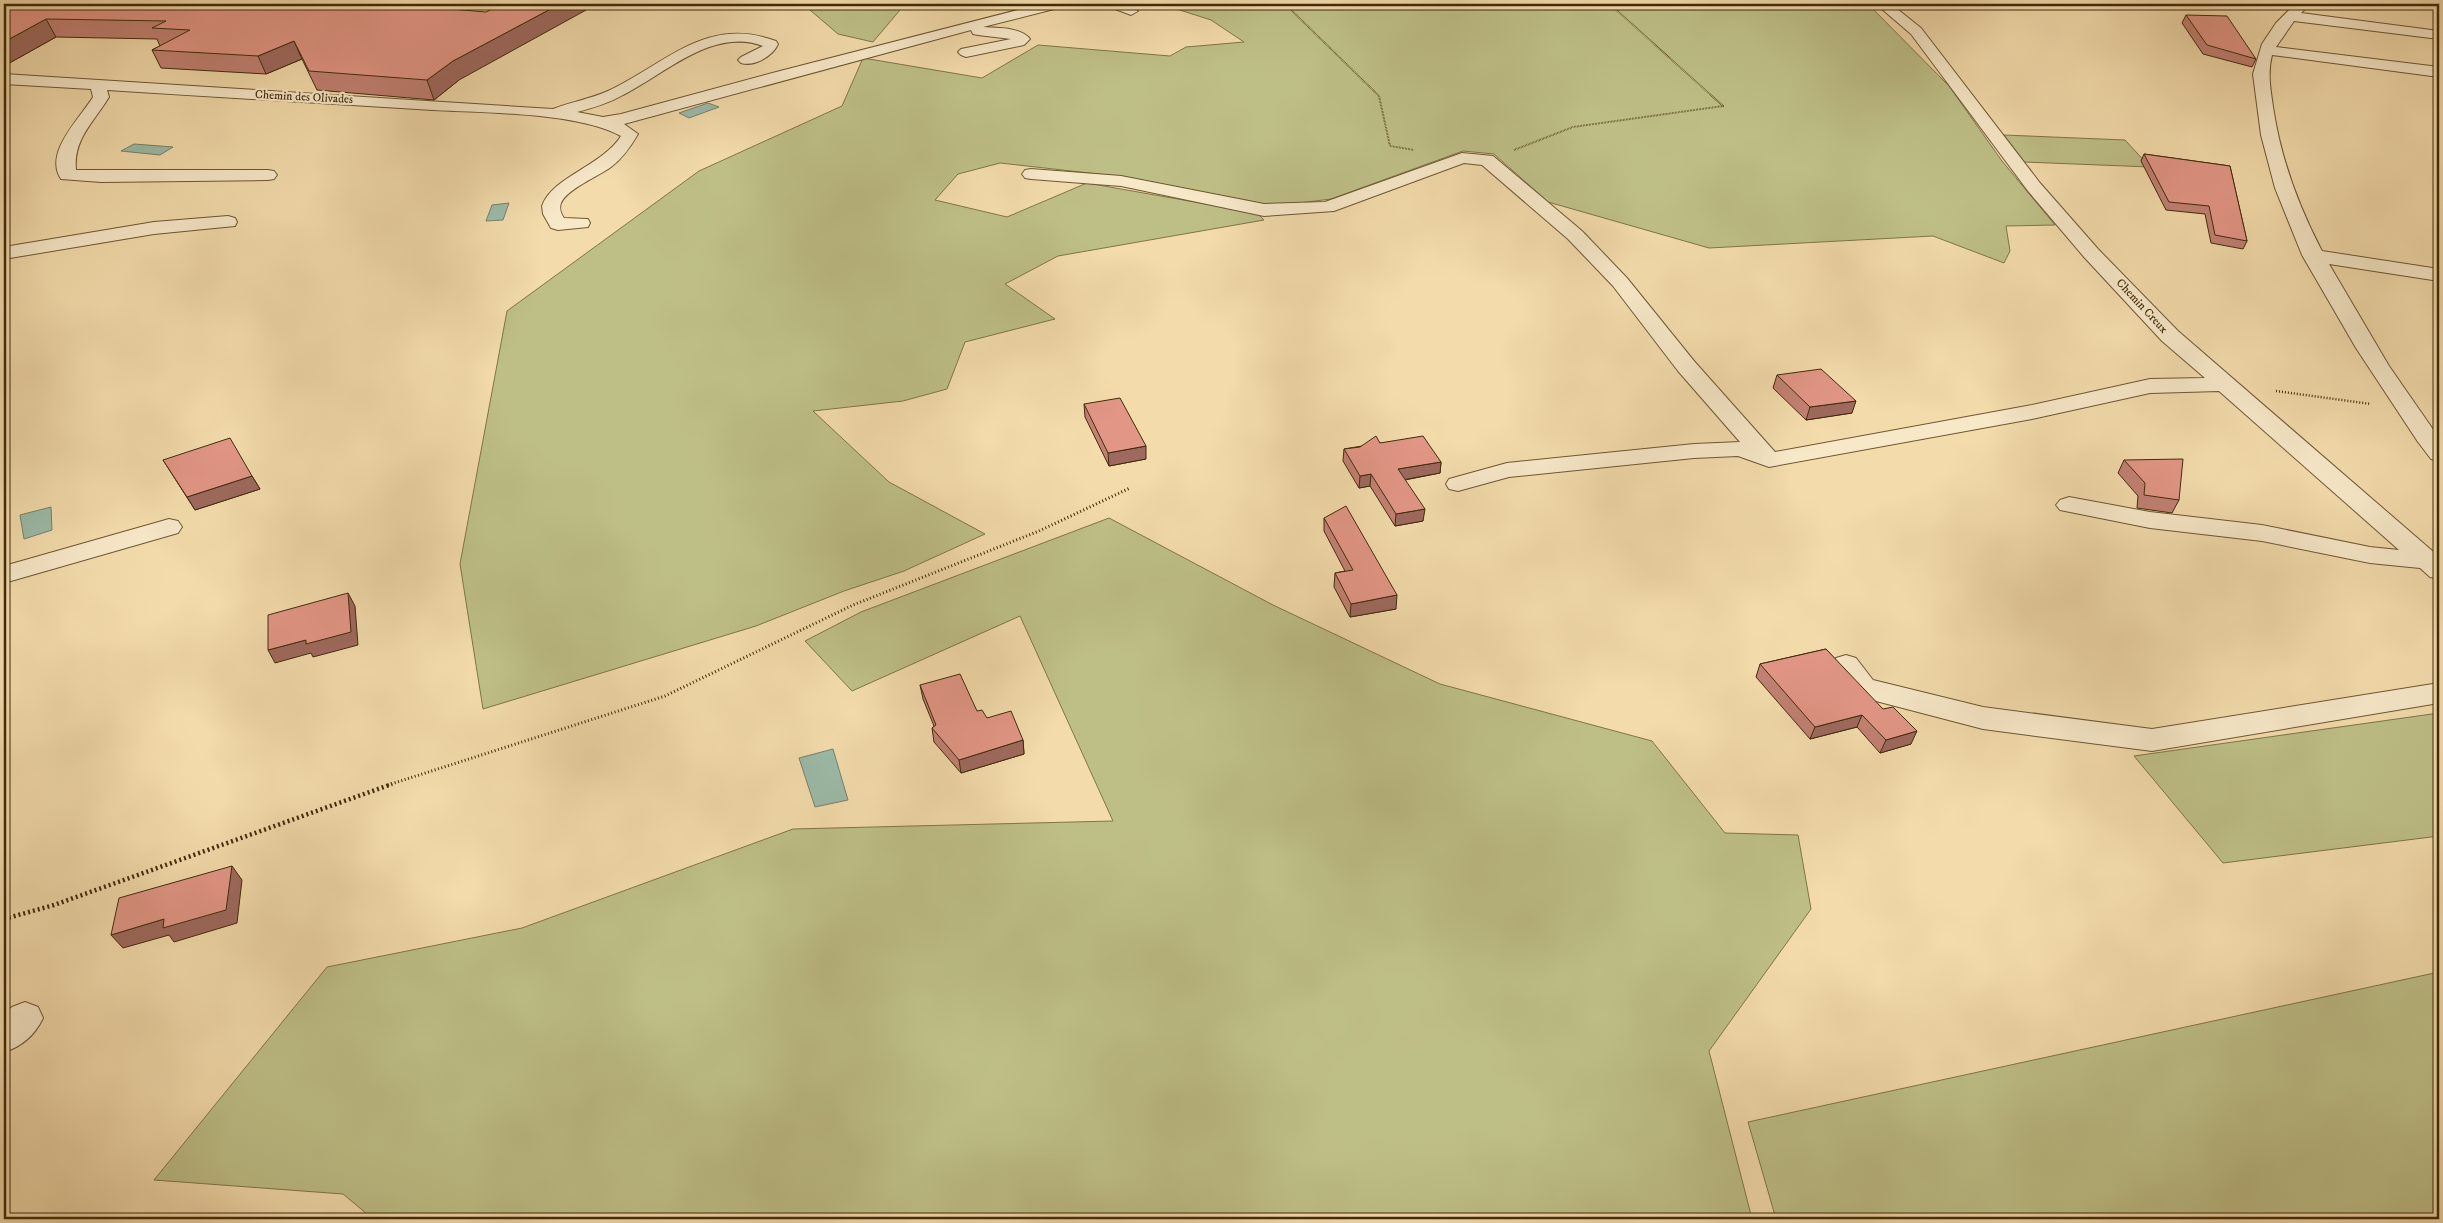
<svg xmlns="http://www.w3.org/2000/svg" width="2443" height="1223" font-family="'IM FELL DW Pica',serif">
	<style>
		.green { fill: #bebf87; stroke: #7f7549 }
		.water { fill: #9bbba9; stroke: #77816a }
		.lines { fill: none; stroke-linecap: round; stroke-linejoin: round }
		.minor-casing { stroke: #6d5733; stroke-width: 2 }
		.path-far3 { stroke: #402b0b; stroke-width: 2; stroke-dasharray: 0.5 1; stroke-linecap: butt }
		.path-far2 { stroke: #402b0b; stroke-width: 2.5; stroke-dasharray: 1 2; stroke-linecap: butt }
		.path-far1 { stroke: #402b0b; stroke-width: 3; stroke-dasharray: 1 2.5; stroke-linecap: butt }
		.path { stroke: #402b0b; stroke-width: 4.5; stroke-dasharray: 2 3; stroke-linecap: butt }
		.minor { fill: #f7e8c8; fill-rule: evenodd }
		.wall { fill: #c28173; stroke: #402b0b }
		.shaded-wall { fill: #9e695e; stroke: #402b0b }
		.building { fill: #e29686; stroke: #402b0b }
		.labels { text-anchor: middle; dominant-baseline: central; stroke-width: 4.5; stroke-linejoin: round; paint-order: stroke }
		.far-street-label { font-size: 12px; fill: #402b0b; stroke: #f7e8c8 }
	</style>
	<rect width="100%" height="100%" fill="#f3dbab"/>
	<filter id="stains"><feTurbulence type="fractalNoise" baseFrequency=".004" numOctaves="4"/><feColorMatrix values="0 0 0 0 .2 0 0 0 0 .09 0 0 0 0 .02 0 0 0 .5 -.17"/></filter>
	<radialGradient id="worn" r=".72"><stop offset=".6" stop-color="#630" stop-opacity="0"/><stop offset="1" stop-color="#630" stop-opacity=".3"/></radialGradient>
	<g class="green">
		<polygon points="803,4 905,4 873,42 838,34"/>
		<polygon points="1161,4 1868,4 1949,86 2002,161 2055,225 2006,226 2010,251 2004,263 1933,236 1709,248 1548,202 1494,154 1463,151 1331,199 1275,206 1125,177 1000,163 958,174 935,200 1007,217 1087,183 1257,213 1264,220 1058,256 1005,284 1055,319 965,342 947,389 903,401 813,411 889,482 985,534 904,571 844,591 756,626 483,709 460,564 507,311 699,171 842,106 863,58 982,78 1038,45 1170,56 1186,47 1244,42 1211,20"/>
		<polygon points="2004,135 2125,140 2150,167 2024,162"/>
		<polygon points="1109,518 1273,605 1440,684 1652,741 1725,833 1798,835 1811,909 1709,1051 1752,1219 373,1219 343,1194 154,1180 327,967 522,928 793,829 1113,821 1020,616 852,691 805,641 861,612"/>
		<polygon points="2439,713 2439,836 2223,863 2134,756"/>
		<polygon points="2439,972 2439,1219 1776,1219 1748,1122"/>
	</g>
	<g class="water">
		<polygon points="708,103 719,107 689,118 679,113"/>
		<polygon points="134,144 173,147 160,155 121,151"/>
		<polygon points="509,203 503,220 486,221 492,205"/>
		<polygon points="51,507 52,530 24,539 20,515"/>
		<polygon points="833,749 848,800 815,807 799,758"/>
	</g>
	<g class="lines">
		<defs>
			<g id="minor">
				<path d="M 1041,4 L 1064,4 L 1062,7 L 983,27 C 997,28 1021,27 1030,39 L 1024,45 L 966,57 L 961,55 L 958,52 L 961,49 L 1011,39 L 978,35 L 973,34 L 971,30 L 624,124 L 638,134 C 631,146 623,158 611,167 C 599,176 567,189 561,203 C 559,208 561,214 564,218 L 588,219 L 590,223 L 588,227 L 558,230 L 551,228 L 543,214 L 542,206 C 552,177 602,166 621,136 C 577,112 484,113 433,110 C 324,103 216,97 107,90 L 109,97 C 94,122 73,139 76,170 L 268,170 L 274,171 L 277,175 L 274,179 L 268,180 L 101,182 L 61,179 C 43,153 81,117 93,97 L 91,89 L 4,84 L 4,74 L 553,109 C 571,102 590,99 608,91 C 666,64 706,15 776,41 L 778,44 C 773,56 754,67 741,63 L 738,60 L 741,57 L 763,46 C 713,27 665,74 623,95 C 609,103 593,108 577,112 L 603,117 L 621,114 L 780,71 Z"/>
				<polygon points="1108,4 1126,4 1138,11 1131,15 1110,7"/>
				<polygon points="1876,4 1891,4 1921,28 2040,183 2098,249 2178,331 2437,555 2439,557 2439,579 2430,577 2420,568 2370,563 2262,541 2150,528 2060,510 2056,505 2060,500 2069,497 2150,512 2262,525 2370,547 2399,550 2219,391 2150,393 2032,419 1769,467 1738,456 1694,458 1509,477 1458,491 1449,489 1446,484 1449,479 1507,463 1694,444 1740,442 1678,371 1613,286 1568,239 1482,165 1464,163 1334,211 1264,216 1121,186 1031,179 1025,178 1022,174 1025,170 1031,169 1121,176 1264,204 1325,202 1462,153 1493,156 1582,231 1627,278 1694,361 1775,452 2032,405 2150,379 2205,378 2162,341 2084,257 2028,191 1911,34"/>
				<path d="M 2295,4 L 2310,4 L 2301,13 L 2439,31 L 2439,39 L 2294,21 L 2276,47 L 2439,67 L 2439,77 L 2272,55 C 2267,75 2271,92 2274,113 C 2282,162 2299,207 2322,251 L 2439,269 L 2439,281 L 2329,264 L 2389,366 L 2439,438 L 2439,461 L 2431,459 L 2418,442 L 2356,348 L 2302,255 L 2275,188 L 2261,135 L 2253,74 L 2262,44 L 2276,23 Z"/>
				<polygon points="228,216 235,218 237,222 235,226 154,234 4,259 4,247 154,222"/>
				<polygon points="169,519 178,521 182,527 178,533 4,583 4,566"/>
				<polygon points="1846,655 1856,658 1873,680 1983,707 2152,729 2439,683 2439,703 2152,751 1983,729 1853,695 1832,665 1836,658"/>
				<path d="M 25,1002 L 38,1007 L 43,1018 C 35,1035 21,1047 4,1052 L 4,1014 L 12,1007 Z"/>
			</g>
		</defs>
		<use href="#minor" class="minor-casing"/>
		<g class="path-far3">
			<polyline points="1285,4 1379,96 1390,146 1414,150"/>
			<polyline points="1404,4 1419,8 1530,4"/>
			<polyline points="1514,150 1573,127 1723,106 1610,4"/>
		</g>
		<polyline class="path-far2" points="2276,391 2371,404"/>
		<polyline class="path-far1" points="388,785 665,696 853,605 1039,531 1130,488"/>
		<polyline class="path" points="4,919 54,905 392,784"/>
		<use href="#minor" class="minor"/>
	</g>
	<g class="wall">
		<polygon points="4,4 391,4 459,80 434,100 317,90 302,59 266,74 161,68 152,50 160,46 157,39 56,37 4,66"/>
		<polygon points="2186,15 2256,59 2252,67 2203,54 2182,23"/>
		<polygon points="2144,154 2230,166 2247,241 2243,249 2211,243 2205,214 2166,210 2141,161"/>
		<polygon points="1777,375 1852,413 1806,420 1773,388"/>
		<polygon points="1084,404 1146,459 1109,466 1085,417"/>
		<polygon points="1380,443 1441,462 1440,473 1405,480 1423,521 1395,526 1370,486 1359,488 1343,461 1344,449"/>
		<polygon points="163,460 252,476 260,489 195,510"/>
		<polygon points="2124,460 2179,500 2172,513 2137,508 2138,496 2118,473"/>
		<polygon points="1324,518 1396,609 1350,617 1334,587 1335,573 1345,571 1324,531"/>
		<polygon points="1826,649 1911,744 1880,753 1857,727 1810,739 1756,677 1760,664"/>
		<polygon points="920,685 977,711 987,718 1023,740 1024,754 961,773 934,742 932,728 934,726 923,699"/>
	</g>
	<g class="shaded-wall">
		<polygon points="560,4 597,4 459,80 434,100 427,80 453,61"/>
		<polygon points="46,19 56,37 4,66 4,42"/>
		<polygon points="294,41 302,59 266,74 258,56"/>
		<polygon points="1856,401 1852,413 1806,420 1810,407"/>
		<polygon points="1146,446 1146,459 1109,466 1108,453"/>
		<polygon points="1441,462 1440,473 1397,481 1398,469"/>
		<polygon points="1371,474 1370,486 1359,488 1360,476"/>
		<polygon points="252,476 260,489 195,510 187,497"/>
		<polygon points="1425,509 1423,521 1395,526 1396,514"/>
		<polygon points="348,593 355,606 358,645 313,657 311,653 275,663 268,650 306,640"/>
		<polygon points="1397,595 1396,609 1350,617 1351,604"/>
		<polygon points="1862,715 1857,727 1810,739 1815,727"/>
		<polygon points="1917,731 1911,744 1880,753 1886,740"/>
		<polygon points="1023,740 1024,754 961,773 959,760"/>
		<polygon points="232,866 242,880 237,923 174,942 169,935 123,948 111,935 164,919"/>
	</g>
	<g class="building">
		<polygon points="4,4 391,4 486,12 502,4 560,4 453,61 427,80 309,71 294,41 258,56 152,50 190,30 152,28 166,21 46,19 4,42"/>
		<polygon points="2186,15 2227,16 2256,59 2207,45"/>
		<polygon points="2144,154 2230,166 2247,241 2215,235 2209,206 2169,202"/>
		<polygon points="1821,369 1856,401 1810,407 1777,375"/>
		<polygon points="1120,398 1146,446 1108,453 1084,404"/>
		<polygon points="1376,436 1380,443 1423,436 1441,462 1398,469 1425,509 1396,514 1371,474 1360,476 1344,449 1360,447"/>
		<polygon points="230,438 252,476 187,497 163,460"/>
		<polygon points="2183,459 2179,500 2144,495 2145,483 2124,460"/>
		<polygon points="1346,506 1397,595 1351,604 1335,573 1353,570 1324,518"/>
		<polygon points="348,593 351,632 306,644 306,640 268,650 268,615"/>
		<polygon points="1826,649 1883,709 1893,707 1917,731 1886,740 1862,715 1815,727 1760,664"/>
		<polygon points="960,674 977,711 982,710 987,718 1011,711 1023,740 959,760 932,728 936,725 920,685"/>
		<polygon points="232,866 226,910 163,928 164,919 111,935 119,898"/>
	</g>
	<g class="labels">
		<g class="far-street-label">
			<text transform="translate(304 97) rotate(3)">Chemin des Olivades</text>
			<text transform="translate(2142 306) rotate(47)">Chemin Creux</text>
		</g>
	</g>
	<rect width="2443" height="1223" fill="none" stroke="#f3dbab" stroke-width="20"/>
	<rect x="5" y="5" width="2433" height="1213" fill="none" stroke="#402b0b" stroke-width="2.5"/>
	<rect x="10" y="10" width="2423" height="1203" fill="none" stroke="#402b0b"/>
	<rect width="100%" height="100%" filter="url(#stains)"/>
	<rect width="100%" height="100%" fill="url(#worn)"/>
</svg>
